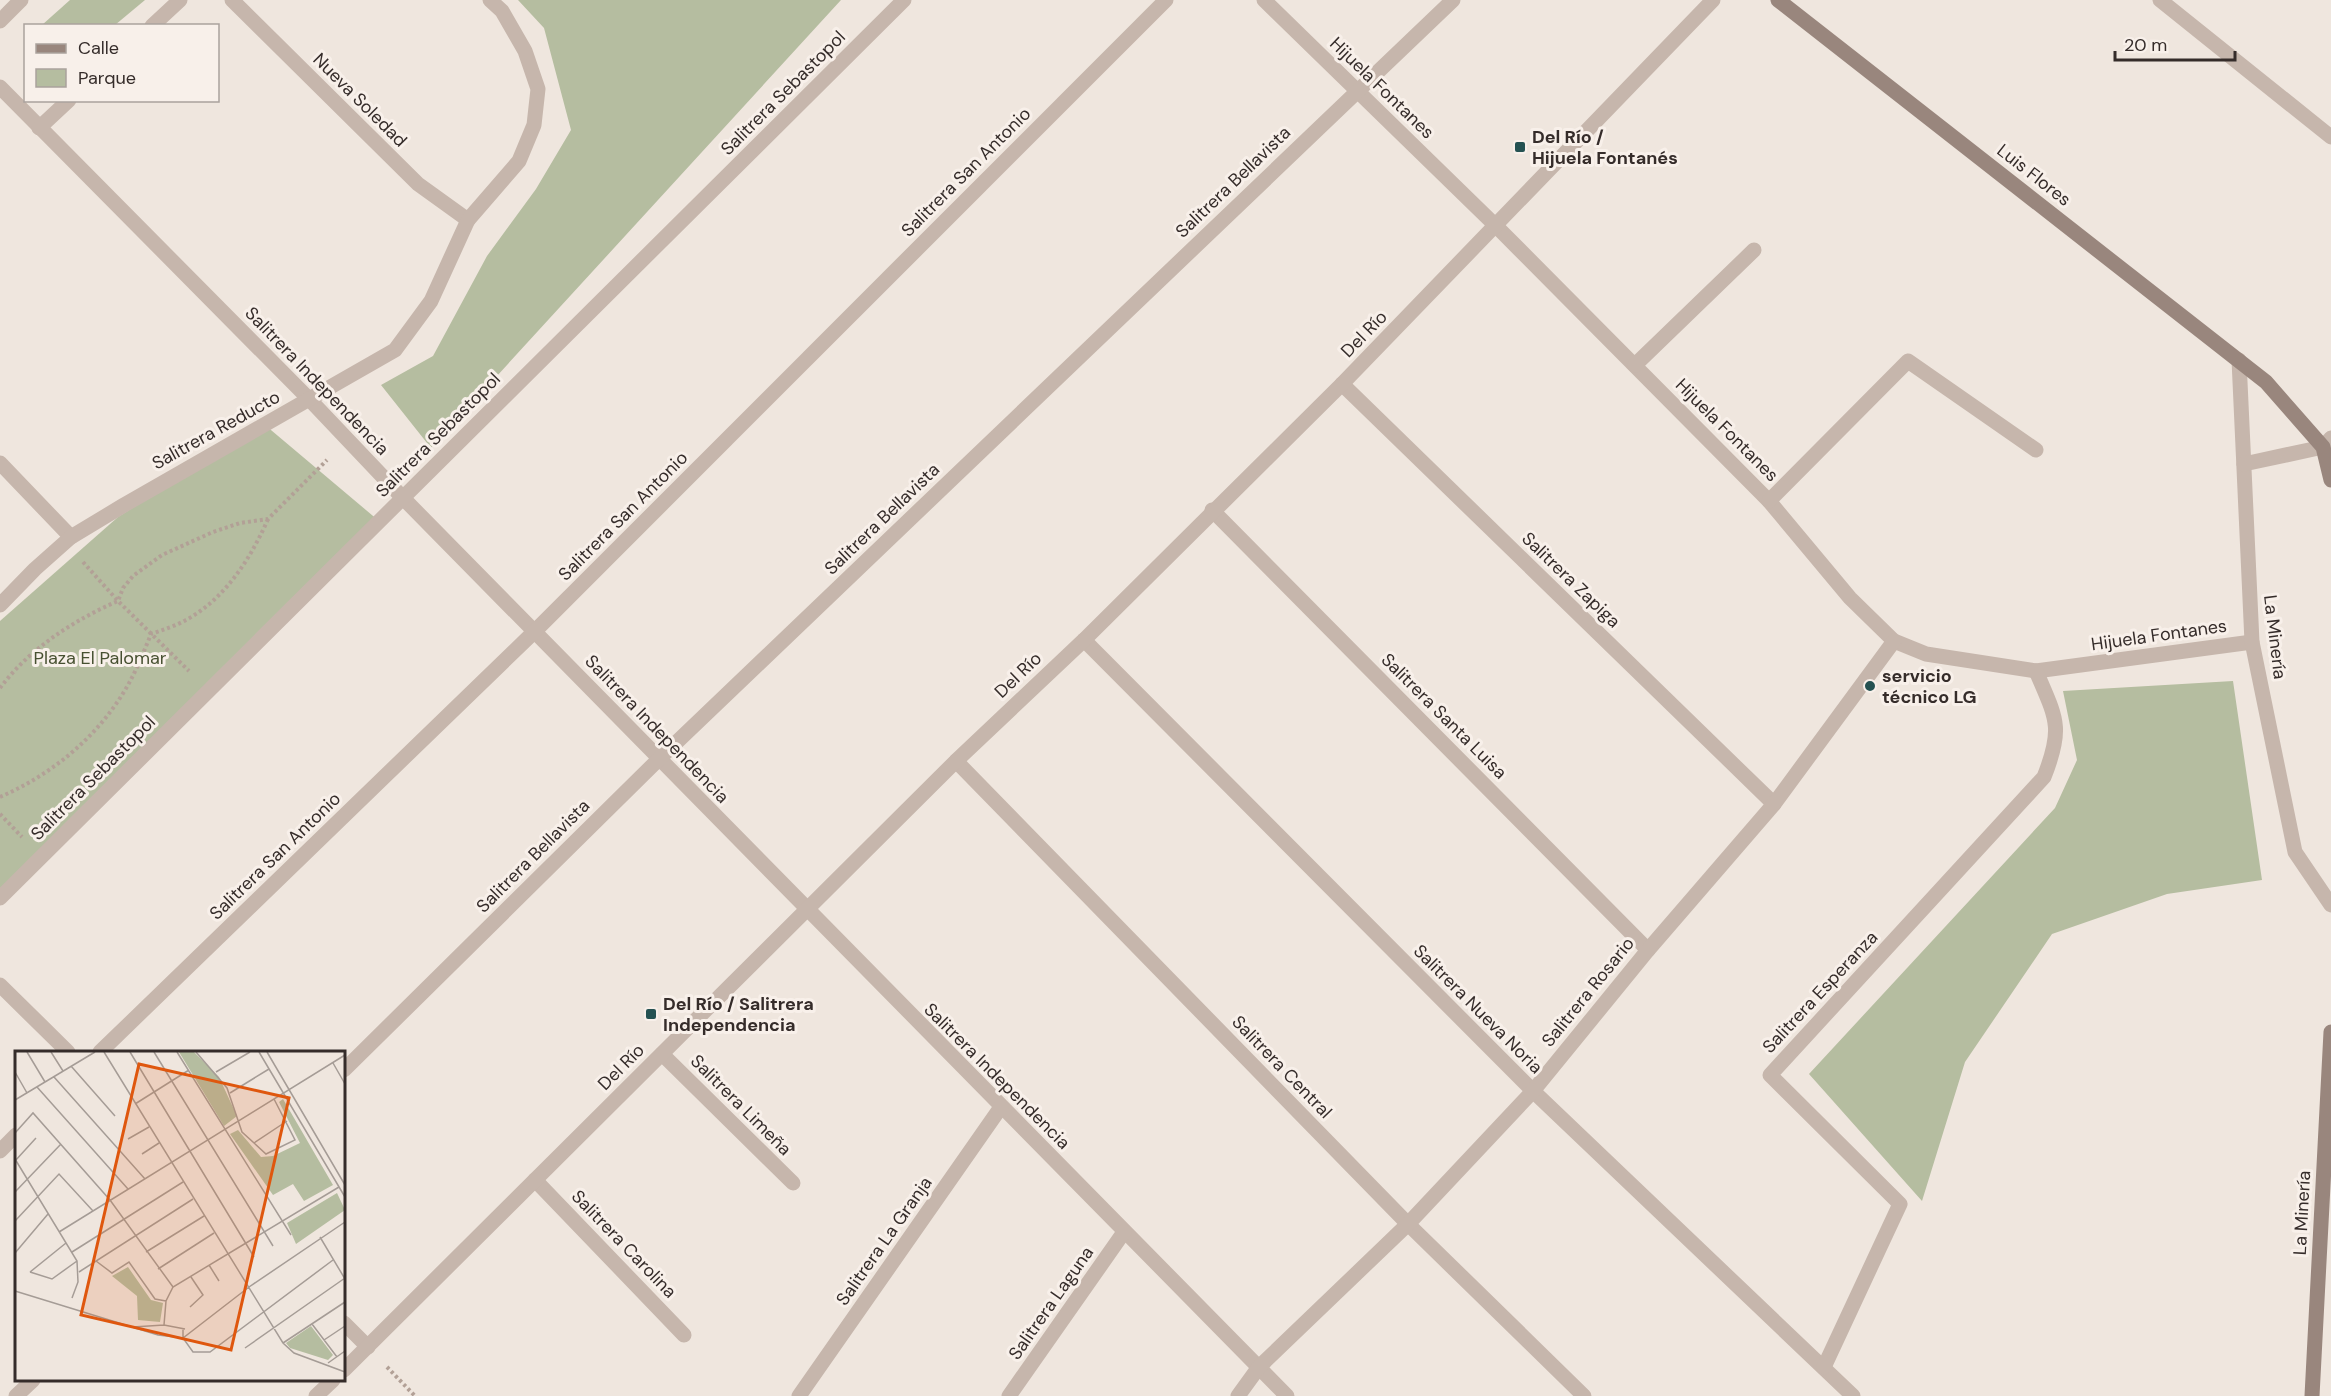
<svg xmlns="http://www.w3.org/2000/svg" width="2331" height="1396" font-family="'DM Sans',sans-serif">
	<style>
		.green { fill: #b5bda0 }
		.lines { fill: none; stroke-linecap: round; stroke-linejoin: round }
		.path { stroke: #b2a096; stroke-width: 4; stroke-dasharray: 3 3; stroke-linecap: butt }
		.minor { stroke: #c6b6ac; stroke-width: 15 }
		.tertiary { stroke: #c6b6ac; stroke-width: 15 }
		.secondary { stroke: #99867d; stroke-width: 15 }
		.poi-dot { fill: #245151; stroke: #f8f0ea; stroke-width: 2 }
		.labels { text-anchor: middle; dominant-baseline: central; stroke-width: 6; stroke-linejoin: round; paint-order: stroke }
		.street-label { font-size: 18px; fill: #352c2a; stroke: #f8f0ea }
		.poi-label { font-size: 18px; font-weight: bold; fill: #352c2a; stroke: #f8f0ea; text-anchor: start }
		.park-label { font-size: 18px; fill: #475031; stroke: #f8f0ea }
		.inset-road { fill: none; stroke: #a59c96; stroke-width: 1.5 }
		.view { fill: #df570e; fill-opacity: 0.15; stroke: #df570e; stroke-width: 3 }
		.inset-edge { fill: none; stroke: #352c2a; stroke-width: 3 }
	</style>
	<rect width="100%" height="100%" fill="#efe6de"/>
	<g class="green">
		<polygon points="70,0 145,0 115,25 42,25"/>
		<polygon points="518,0 841,0 431,448 381,385 433,356 487,256 536,189 571,130 544,28"/>
		<polygon points="265,425 379,521 0,890 0,621 118,517"/>
		<polygon points="2233,681 2262,880 2167,894 2052,934 1965,1062 1922,1201 1809,1074 2055,808 2077,760 2063,691"/>
	</g>
	<g class="lines">
		<g class="path">
			<polyline points="83,562 118,601 189,671"/>
			<path d="M 0,688 C 29,649 74,620 118,601 L 123,588 L 133,576 L 162,555 L 213,532 L 240,523 L 268,519 L 327,460"/>
			<path d="M 0,797 C 53,774 99,736 128,685 C 137,669 144,651 151,634 C 163,630 175,626 186,620 C 225,599 251,558 268,519"/>
			<polyline points="0,814 22,837"/>
			<polyline points="387,1367 415,1396"/>
		</g>
		<g class="minor">
			<polyline points="232,0 418,184 468,220"/>
			<polyline points="1264,0 1496,226 1769,501 1850,598 1894,641 1926,654 2036,671 2252,642"/>
			<polyline points="2160,0 2331,137"/>
			<polyline points="152,26 180,0"/>
			<polyline points="0,87 310,400 403,498 1287,1396"/>
			<polyline points="39,128 69,100"/>
			<polyline points="2239,360 2252,642 2295,852 2331,905"/>
			<polyline points="1635,365 1754,250"/>
			<polyline points="1342,384 1774,804"/>
			<polyline points="0,463 71,537"/>
			<polyline points="2244,464 2323,447 2331,438"/>
			<polyline points="1769,501 1908,361 2036,450"/>
			<polyline points="1212,510 1648,950"/>
			<polyline points="0,605 35,569 71,537 124,505 395,350 431,301 468,220 519,161 534,125 538,89 525,51 502,11 490,0"/>
			<polyline points="1084,640 1533,1091 1853,1396"/>
			<polyline points="956,761 1408,1224 1584,1396"/>
			<polyline points="0,898 904,0"/>
			<polyline points="0,985 68,1052"/>
			<polyline points="100,1052 535,631 1166,0"/>
			<polyline points="662,1054 793,1183"/>
			<polyline points="344,1070 659,759 1453,0"/>
			<polyline points="0,1151 16,1135"/>
			<polyline points="535,1180 684,1335"/>
			<polyline points="344,1323 368,1347"/>
			<path d="M 1824,1367 L 1900,1204 L 1770,1075 L 2044,777 C 2064,727 2056,718 2036,671"/>
			<polyline points="344,1370 956,761 1084,640 1342,384 1713,0"/>
			<polyline points="16,1396 33,1380"/>
			<polyline points="316,1396 333,1380"/>
			<polyline points="799,1396 1001,1107"/>
			<polyline points="1009,1396 1124,1232"/>
			<polyline points="1238,1396 1259,1367 1408,1224 1533,1091 1648,950 1774,804 1894,641"/>
		</g>
		<polyline class="tertiary" points="0,21 21,0"/>
		<g class="secondary">
			<polyline points="1778,0 2266,382 2323,447 2331,480"/>
			<polyline points="2312,1396 2331,1032"/>
		</g>
	</g>
	<g class="poi-dot">
		<rect x="1514" y="141" width="12" height="12" rx="3"/>
		<circle cx="1870" cy="686" r="6"/>
		<rect x="645" y="1008" width="12" height="12" rx="3"/>
	</g>
	<g class="labels">
		<g class="street-label">
			<text transform="translate(1382 88) rotate(44)">Hijuela Fontanes</text>
			<text transform="translate(783 93) rotate(-45)">Salitrera Sebastopol</text>
			<text transform="translate(360 100) rotate(45)">Nueva Soledad</text>
			<text transform="translate(966 172) rotate(-45)">Salitrera San Antonio</text>
			<text transform="translate(2034 175) rotate(38)">Luis Flores</text>
			<text transform="translate(1233 182) rotate(-44)">Salitrera Bellavista</text>
			<text transform="translate(1364 334) rotate(-46)">Del Río</text>
			<text transform="translate(317 381) rotate(46)">Salitrera Independencia</text>
			<text transform="translate(216 430) rotate(-29)">Salitrera Reducto</text>
			<text transform="translate(1727 430) rotate(45)">Hijuela Fontanes</text>
			<text transform="translate(438 435) rotate(-45)">Salitrera Sebastopol</text>
			<text transform="translate(623 516) rotate(-45)">Salitrera San Antonio</text>
			<text transform="translate(882 519) rotate(-44)">Salitrera Bellavista</text>
			<text transform="translate(1571 580) rotate(44)">Salitrera Zapiga</text>
			<text transform="translate(2159 635) rotate(-8)">Hijuela Fontanes</text>
			<text transform="translate(2275 637) rotate(83)">La Minería</text>
			<text transform="translate(1018 675) rotate(-44)">Del Río</text>
			<text transform="translate(1444 716) rotate(45)">Salitrera Santa Luisa</text>
			<text transform="translate(657 729) rotate(46)">Salitrera Independencia</text>
			<text transform="translate(93 778) rotate(-45)">Salitrera Sebastopol</text>
			<text transform="translate(275 856) rotate(-44)">Salitrera San Antonio</text>
			<text transform="translate(533 856) rotate(-45)">Salitrera Bellavista</text>
			<text transform="translate(1588 992) rotate(-51)">Salitrera Rosario</text>
			<text transform="translate(1820 992) rotate(-47)">Salitrera Esperanza</text>
			<text transform="translate(1478 1009) rotate(45)">Salitrera Nueva Noria</text>
			<text transform="translate(621 1067) rotate(-45)">Del Río</text>
			<text transform="translate(1282 1067) rotate(46)">Salitrera Central</text>
			<text transform="translate(997 1076) rotate(45)">Salitrera Independencia</text>
			<text transform="translate(741 1105) rotate(45)">Salitrera Limeña</text>
			<text transform="translate(2302 1213) rotate(-87)">La Minería</text>
			<text transform="translate(884 1241) rotate(-55)">Salitrera La Granja</text>
			<text transform="translate(624 1244) rotate(46)">Salitrera Carolina</text>
			<text transform="translate(1051 1303) rotate(-55)">Salitrera Laguna</text>
		</g>
		<g class="poi-label">
			<text x="1532" y="137">Del Río /<tspan x="1532" dy="21">Hijuela Fontanés</tspan></text>
			<text x="1882" y="676">servicio<tspan x="1882" dy="21">técnico LG</tspan></text>
			<text x="663" y="1004">Del Río / Salitrera<tspan x="663" dy="21">Independencia</tspan></text>
		</g>
		<g class="park-label">
			<text x="100" y="658">Plaza El Palomar</text>
		</g>
	</g>
	<g transform="translate(15 1051)">
		<rect width="330" height="330" fill="#efe6de"/>
		<path d="M 164,1 L 179,1 L 204,26 L 222,65 L 209,75 ZM 268,48 L 318,134 L 289,150 L 278,133 L 258,144 L 215,83 L 223,79 L 246,106 L 258,105 L 285,92 L 264,51 ZM 322,142 L 330,159 L 281,193 L 272,172 ZM 113,216 L 136,249 L 148,252 L 145,271 L 123,269 L 122,245 L 97,225 ZM 296,275 L 318,304 L 313,309 L 275,297 L 271,292 Z" fill="#b5bda0"/>
		<path class="inset-road" d="M 12,1 L 30,31M 36,1 L 48,20M 89,1 L 268,292 L 279,302 L 330,321M 115,1 L 239,206M 139,1 L 258,195M 162,1 L 276,184M 181,1 L 212,37 L 227,81 L 251,103 L 280,89 L 259,48M 244,1 L 330,146M 252,1 L 330,134M 318,12 L 330,33M 56,15 L 100,65M 0,21 L 12,42M 201,21 L 235,1M 39,26 L 130,128M 22,36 L 113,138M 215,42 L 254,18M 0,49 L 80,1M 120,53 L 174,19M 0,82 L 18,62 L 95,149 L 158,236M 113,88 L 134,76M 239,92 L 272,70M 127,103 L 144,92M 0,108 L 62,210 L 63,231 L 57,247M 0,110 L 21,87M 0,141 L 46,93M 0,170 L 44,123 L 78,160M 44,181 L 330,4M 305,186 L 330,228M 57,201 L 168,131M 131,201 L 189,165M 0,202 L 33,163M 81,210 L 97,222 L 114,211 L 140,248 L 151,250M 194,214 L 204,230M 143,218 L 199,182M 15,221 L 37,228 L 62,210M 15,221 L 51,192M 64,221 L 178,148M 0,240 L 143,284 L 168,287 L 234,236 L 330,171M 175,256 L 188,244 L 176,226M 297,273 L 322,306M 149,274 L 151,250 L 158,236 L 324,136M 118,276 L 149,274 L 170,278M 168,278 L 168,287 L 178,301 L 195,301 L 318,209M 309,289 L 330,275M 268,292 L 330,251M 230,297 L 330,227M 313,312 L 330,300"/>
		<path class="view" d="M 124,13 L 274,47 L 216,299 L 66,264 Z"/>
		<rect width="330" height="330" class="inset-edge"/>
	</g>
	<rect x="24" y="24" width="195" height="78" fill="#f8f0ea" stroke="#aaa29d" stroke-width="1.5"/>
	<rect x="36" y="44" width="30" height="9" fill="#99867d" stroke="#aaa29d" stroke-width="1.5"/>
	<text x="78" y="54" font-size="18" fill="#352c2a">Calle</text>
	<rect x="36" y="69" width="30" height="18" fill="#b5bda0" stroke="#aaa29d" stroke-width="1.5"/>
	<text x="78" y="84" font-size="18" fill="#352c2a">Parque</text>
	<path d="M2115 51v9h120v-9" fill="none" stroke="#352c2a" stroke-width="3"/>
	<text x="2124" y="51" font-size="18" fill="#352c2a" stroke="#f8f0ea" stroke-width="4.5" paint-order="stroke">20 m</text>
</svg>
